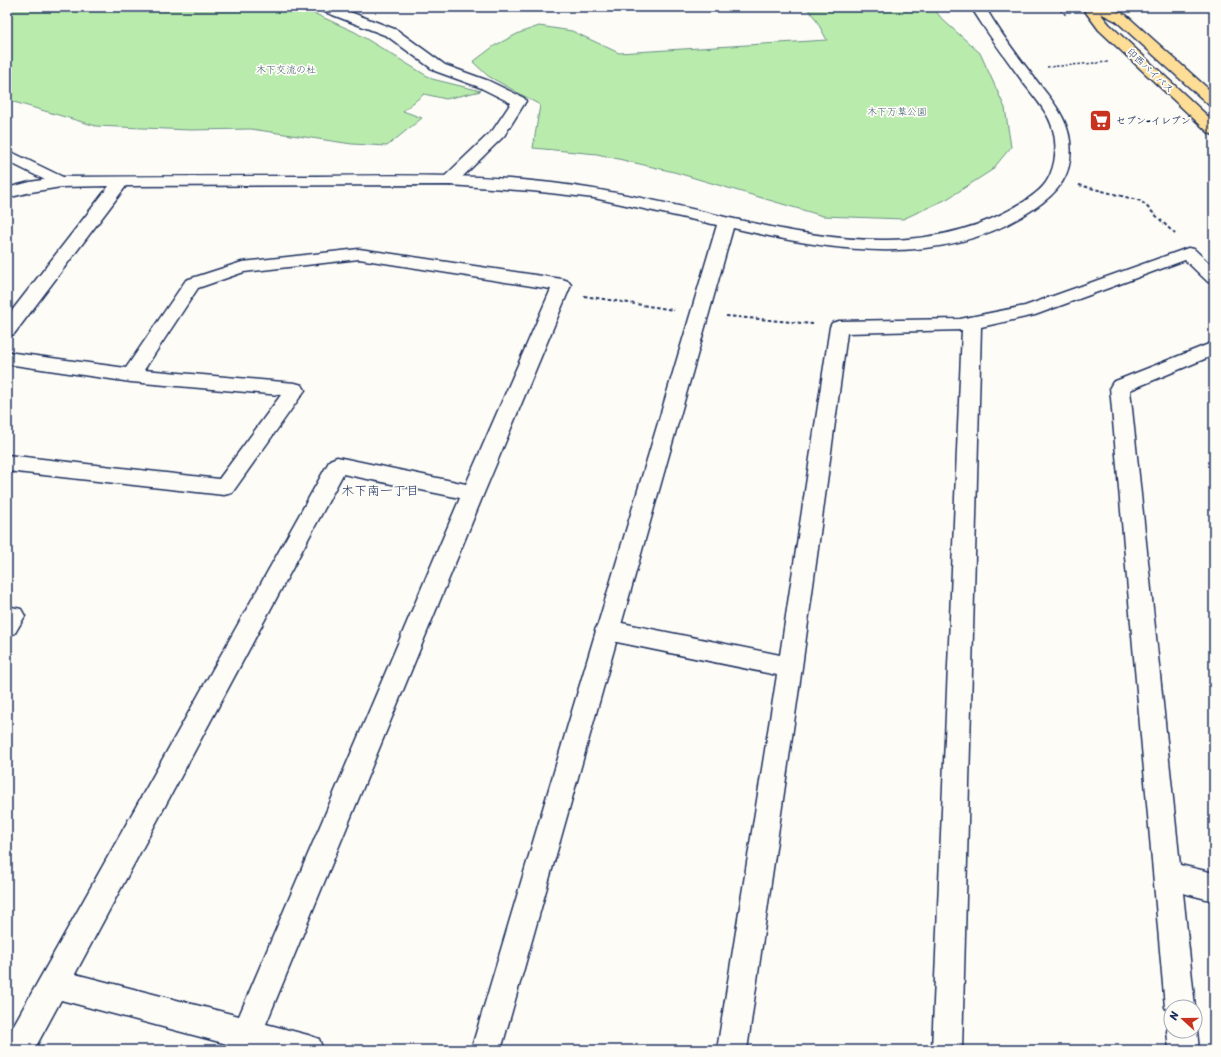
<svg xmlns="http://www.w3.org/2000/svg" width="1221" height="1057" font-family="Sriracha,'Klee One',sans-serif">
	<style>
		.green { fill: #b9ecac; stroke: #6a8e85 }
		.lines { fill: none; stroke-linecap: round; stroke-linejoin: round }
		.minor-casing { stroke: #1b2f5e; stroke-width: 3 }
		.tertiary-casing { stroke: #1b2f5e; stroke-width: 3 }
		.trunk-casing { stroke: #1b2f5e; stroke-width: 3 }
		.path-far1 { stroke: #1b2f5e; stroke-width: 1.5; stroke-dasharray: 2.5 2; stroke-linecap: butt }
		.path { stroke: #1b2f5e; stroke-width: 2; stroke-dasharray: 3.5 2.5; stroke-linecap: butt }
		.minor { fill: #fdfcf7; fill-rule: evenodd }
		.tertiary { fill: #fdfcf7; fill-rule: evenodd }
		.trunk { fill: #fedd96; fill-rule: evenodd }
		.labels { text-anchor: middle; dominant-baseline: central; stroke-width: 3.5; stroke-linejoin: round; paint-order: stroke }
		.far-park-label { font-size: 10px; fill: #425e72; stroke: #fdfcf7 }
		.far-street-label { font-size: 10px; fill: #1b2f5e; stroke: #fdfcf7 }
		.far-poi-label { font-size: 10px; font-weight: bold; fill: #1b2f5e; stroke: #fdfcf7; text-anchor: start }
		.neighbourhood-label { font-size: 13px; fill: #1b2f5e; stroke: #fdfcf7 }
	</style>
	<rect width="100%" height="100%" fill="#fdfcf7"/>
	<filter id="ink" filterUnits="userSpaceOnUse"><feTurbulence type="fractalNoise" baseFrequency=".025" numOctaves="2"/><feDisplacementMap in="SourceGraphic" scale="8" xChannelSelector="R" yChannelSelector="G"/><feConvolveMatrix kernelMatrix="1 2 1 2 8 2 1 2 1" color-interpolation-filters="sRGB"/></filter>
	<g filter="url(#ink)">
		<g class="green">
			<polygon points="7,7 300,7 355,32 432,79 481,91 446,99 424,94 403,111 422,118 387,146 352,144 251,129 190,130 96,126 7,100"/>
			<polygon points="806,7 932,7 943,20 980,53 1005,108 1011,147 992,170 947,199 903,219 823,216 674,172 597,154 533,148 540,105 488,76 473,62 494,46 519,33 539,26 572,31 619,53 827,40 815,18"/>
		</g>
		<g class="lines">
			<defs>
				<g id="minor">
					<polygon points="318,7 337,7 397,30 445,65 489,81 524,98 526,101 504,136 456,183 450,185 444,183 442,180 444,177 493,130 511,103 479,87 435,71 387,36 320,10"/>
					<polygon points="7,150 67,179 69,182 67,185 61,187 55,185 7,161"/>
					<polygon points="1188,248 1194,249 1214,268 1214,283 1208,282 1185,260 1035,315 981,327 962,1050 932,1050 962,330 847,333 802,667 747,1050 717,1050 777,675 607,640 599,637 595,630 599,623 607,620 780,655 830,327 832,323 839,321 960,319 1025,306"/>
					<path d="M 359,249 L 562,279 L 568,281 L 571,285 L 484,493 L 266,1024 L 308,1035 L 319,1039 L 323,1050 L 225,1050 L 227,1044 L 61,1000 L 34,1050 L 7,1050 L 7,1037 L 330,460 L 337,457 L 466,484 L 551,289 L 359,259 L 244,272 L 198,288 L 144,370 L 295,383 L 302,385 L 305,390 L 232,493 L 224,495 L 7,471 L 7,455 L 219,479 L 281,395 L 131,382 L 7,364 L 7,352 L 126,368 L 186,280 L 242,262 ZM 343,474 L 460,498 L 239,1016 L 75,974 Z"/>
					<polygon points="1214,342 1214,355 1130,390 1180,865 1214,873 1214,901 1183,893 1195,1007 1171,1007 1171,1018 1165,1007 1110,387 1113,382"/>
					<polygon points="7,606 21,609 25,616 15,633 7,636"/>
					<polygon points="1171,1021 1171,1031 1195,1031 1195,1026 1197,1031 1199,1050 1169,1050 1167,1031"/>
				</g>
				<path id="tertiary" d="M 971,7 L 985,7 C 999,31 1016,54 1033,76 C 1048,96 1067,115 1070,141 C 1074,175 1058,193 1032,210 C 942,270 831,251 733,228 L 501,1050 L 471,1050 L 717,225 L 594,198 L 532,191 L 450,185 L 126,186 L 14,334 L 7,336 L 7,317 L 109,186 L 61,187 L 31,192 L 7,198 L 7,188 L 30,182 L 61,177 C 146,176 231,176 316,176 C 395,175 474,174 552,183 C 611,190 668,203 725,217 C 779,229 832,241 887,240 C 937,239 983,228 1025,201 C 1035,194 1045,187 1050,175 C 1058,157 1057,134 1048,117 C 1041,104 1031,93 1023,82 C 1005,57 987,33 971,7 Z"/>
				<polygon id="trunk" points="1082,7 1109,7 1126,15 1214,94 1214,106 1209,105 1116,21 1100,13 1109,24 1214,122 1214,135 1209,133 1099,30"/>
			</defs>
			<use href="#minor" class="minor-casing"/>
			<use href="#tertiary" class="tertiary-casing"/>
			<use href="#trunk" class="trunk-casing"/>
			<g class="path-far1">
				<polyline points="1057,7 1067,16"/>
				<polyline points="1047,67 1108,62"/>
				<polyline points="1079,185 1083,186"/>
			</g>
			<g class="path">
				<polyline points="1079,185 1141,201 1176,235"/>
				<polyline points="584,296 674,310"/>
				<polyline points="726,316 813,324"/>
			</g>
			<use href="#minor" class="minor"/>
			<use href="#tertiary" class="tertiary"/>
			<use href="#trunk" class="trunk"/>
		</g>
	</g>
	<defs>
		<symbol id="supermarket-square" viewBox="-11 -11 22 22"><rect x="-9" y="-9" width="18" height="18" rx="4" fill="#c8321e" stroke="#fdfcf7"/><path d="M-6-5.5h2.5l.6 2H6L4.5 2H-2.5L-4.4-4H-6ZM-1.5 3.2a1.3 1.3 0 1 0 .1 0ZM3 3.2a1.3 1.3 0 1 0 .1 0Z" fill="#fff"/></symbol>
	</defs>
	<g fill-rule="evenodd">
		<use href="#supermarket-square" x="1088" y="108" width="25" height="25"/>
	</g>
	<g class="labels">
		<g class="far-park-label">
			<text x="286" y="70">木下交流の杜</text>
			<text x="897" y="112">木下万葉公園</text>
		</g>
		<g class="far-street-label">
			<text transform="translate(1150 71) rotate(43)">印西バイパス</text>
		</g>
		<g class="far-poi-label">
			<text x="1116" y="121">セブン-イレブン</text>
		</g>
		<g class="neighbourhood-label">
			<text x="380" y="490">木下南一丁目</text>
		</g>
	</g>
	<rect width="1221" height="1057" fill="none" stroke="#fdfcf7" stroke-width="24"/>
	<rect x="12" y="12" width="1197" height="1033" fill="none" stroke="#1b2f5e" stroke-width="1.5" filter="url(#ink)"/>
	<g transform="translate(1183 1019) rotate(291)"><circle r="19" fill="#fdfcf7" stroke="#a3aaba"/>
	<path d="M0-3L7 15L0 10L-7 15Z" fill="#c8321e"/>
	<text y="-6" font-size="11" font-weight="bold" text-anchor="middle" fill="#1b2f5e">N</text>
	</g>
</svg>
